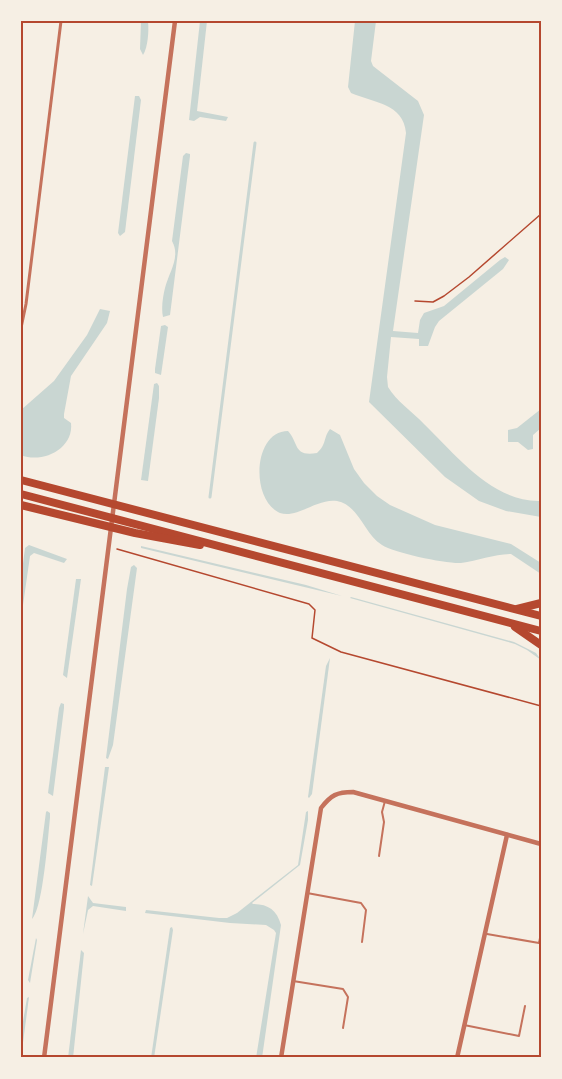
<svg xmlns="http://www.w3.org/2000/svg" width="562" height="1079" font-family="Montserrat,sans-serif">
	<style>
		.water { fill: #c9d6d2 }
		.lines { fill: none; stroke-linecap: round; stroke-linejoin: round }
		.stream { stroke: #c9d6d2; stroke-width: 3 }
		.path { stroke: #b5482f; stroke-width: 1.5 }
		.service { stroke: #c5725c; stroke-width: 2 }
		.pedestrian { stroke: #c5725c; stroke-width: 3 }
		.minor { stroke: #c5725c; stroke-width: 4.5 }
		.trunk { stroke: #b5482f; stroke-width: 8 }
		.neatline { fill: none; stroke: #b5482f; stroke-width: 2 }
	</style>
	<rect width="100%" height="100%" fill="#f6efe4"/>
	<g class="water">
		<path d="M 141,21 L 148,21 C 149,31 148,47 143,55 L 140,49 Z"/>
		<polygon points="200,21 207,21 197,111 228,117 226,121 200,117 194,121 189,120"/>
		<path d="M 355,21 L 376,21 L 371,61 L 373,66 L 418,101 L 424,115 L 393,331 L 418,333 L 420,320 L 424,313 L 444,306 L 500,260 L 505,257 L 509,260 L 503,269 L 439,321 L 435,327 L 428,346 L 419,346 L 419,339 L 391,337 L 387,377 L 388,387 C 396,401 413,412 424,424 C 455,454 493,503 541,501 L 541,517 L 506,511 L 479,501 L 445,477 L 369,402 L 406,133 C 403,103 374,103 351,93 L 348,87 Z"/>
		<polygon points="135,96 139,96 141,100 125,232 120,236 118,233"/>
		<path d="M 186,153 L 190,154 L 190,156 L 170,315 L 163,317 C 161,308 163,296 165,288 C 169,272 181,257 172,241 L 183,156 Z"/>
		<path d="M 100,309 L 110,311 L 107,323 L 71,376 L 64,414 L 64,418 L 71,423 C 74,449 42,464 21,455 L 21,410 L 54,381 L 87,335 Z"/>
		<polygon points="165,325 168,327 161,375 155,373 155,369 161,326"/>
		<polygon points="157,383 159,386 159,398 148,481 141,480 154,384"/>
		<polygon points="541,409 541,428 533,435 533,449 528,450 518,442 508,442 508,430 517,428"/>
		<path d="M 330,429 L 340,435 L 354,469 L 364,483 L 377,496 L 390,505 L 435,525 L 511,544 L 541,563 L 541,574 L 511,554 C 494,554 478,561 461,563 C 447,564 394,553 382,545 C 364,534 359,505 337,501 C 317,498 297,519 280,513 C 250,500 253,431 288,431 C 299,443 293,457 317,453 C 327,444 323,438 330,429 Z"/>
		<polygon points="29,545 67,559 64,563 34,553 30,556 21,619 21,579 25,548"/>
		<polygon points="141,546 306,585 342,596 141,548"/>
		<polygon points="134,565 137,568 113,745 108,759 106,758 107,750 127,589 131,567"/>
		<polygon points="76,579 81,579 67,678 63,675"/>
		<polygon points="351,597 514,642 536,653 541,660 527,650 515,644 350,598"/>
		<polygon points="330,658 312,794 309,798 308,797 326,666"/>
		<polygon points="61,703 64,704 64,708 53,796 48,793 59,708"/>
		<polygon points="105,767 109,767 92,886 90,885"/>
		<path d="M 47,811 L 50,813 L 50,818 C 48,836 43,909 32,919 L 46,812 Z"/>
		<path d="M 308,811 L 308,820 L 300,865 L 252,903 L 253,904 C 268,904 277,910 281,925 L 262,1058 L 256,1058 L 276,933 L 274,930 L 266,925 L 230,923 L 145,913 L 146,910 L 219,918 L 227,918 L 237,913 L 298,865 L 306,812 Z"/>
		<polygon points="88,896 93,903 126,907 126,911 93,906 88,910 83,934"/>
		<polygon points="172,927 173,930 154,1058 151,1058 170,928"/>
		<polygon points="36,938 37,940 30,983 28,980"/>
		<polygon points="81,950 84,953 73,1058 68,1058"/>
		<polygon points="29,997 21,1058 21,1033 27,998"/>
	</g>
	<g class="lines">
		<polyline class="stream" points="210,497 255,143"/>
		<g class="path">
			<polyline points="415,301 433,302 444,296 469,277 541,214"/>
			<polyline points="117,549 309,604 315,610 312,638 341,652 541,706"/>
		</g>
		<g class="service">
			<polyline points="379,856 384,822 382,812 385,801"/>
			<polyline points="307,893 361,903 366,910 362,942"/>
			<polyline points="487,934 539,943 541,933"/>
			<polyline points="293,981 343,989 348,997 343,1028"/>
			<polyline points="464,1025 519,1036 525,1006"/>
		</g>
		<polyline class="pedestrian" points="21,328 26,304 61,21"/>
		<g class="minor">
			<polyline points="44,1058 175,21"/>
			<path d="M 281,1058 L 321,808 C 331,795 337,792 353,792 L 541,844"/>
			<polyline points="457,1058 507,835"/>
		</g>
		<g class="trunk">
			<polyline points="21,480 541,616"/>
			<polyline points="21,494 541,631"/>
			<polyline points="21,505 135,533 200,545"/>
			<polyline points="517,609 541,603"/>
			<polyline points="515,627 541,645"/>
		</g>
	</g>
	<rect width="562" height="1079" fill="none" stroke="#f6efe4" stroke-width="45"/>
	<rect x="22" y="22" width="518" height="1034" class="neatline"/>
</svg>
